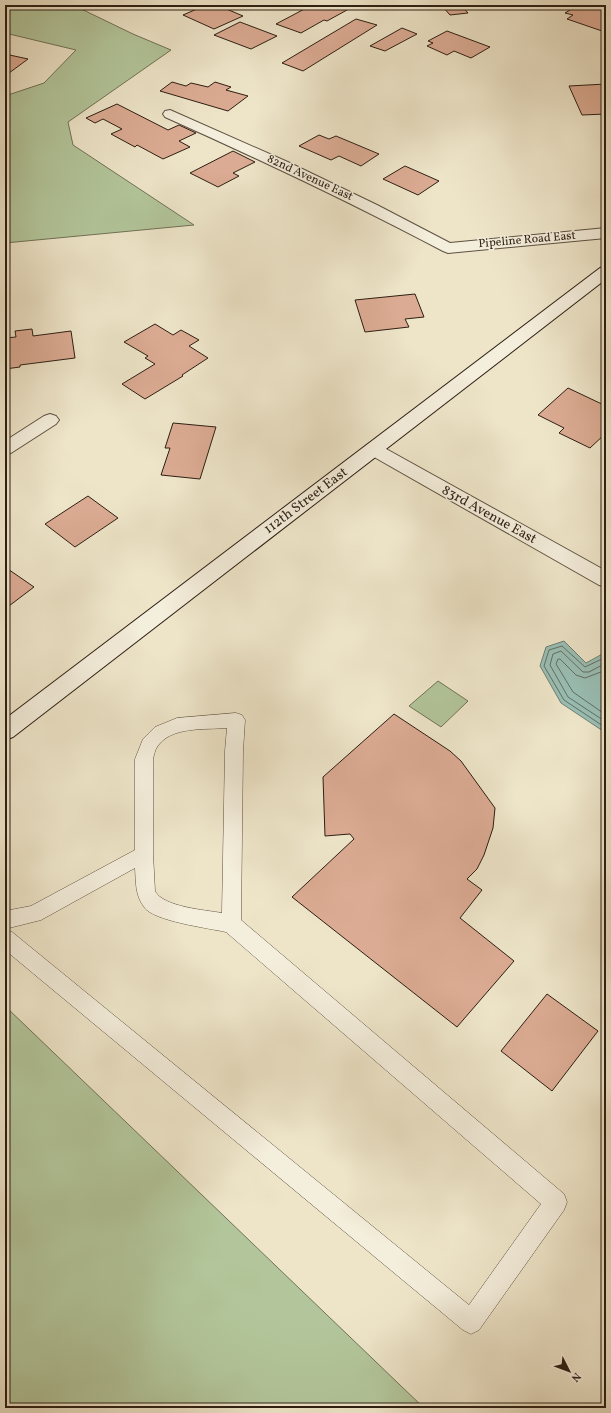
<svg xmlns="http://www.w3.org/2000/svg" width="611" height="1413" font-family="Vollkorn,serif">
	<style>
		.green { fill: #b3c69b; stroke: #707257 }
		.water { fill: #99bfb5; stroke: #6e7f74 }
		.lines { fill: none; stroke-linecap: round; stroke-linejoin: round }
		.shore { stroke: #636e64; stroke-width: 1 }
		.building { fill: #dbab93; stroke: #2d1e13 }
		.service-casing { stroke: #5d5040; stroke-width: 1 }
		.minor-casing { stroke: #5d5040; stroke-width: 2 }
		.secondary-casing { stroke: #2d1e13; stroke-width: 2 }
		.service { fill: #f4eedc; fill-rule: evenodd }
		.minor { fill: #f4eedc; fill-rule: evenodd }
		.secondary { fill: #f4eedc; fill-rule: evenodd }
		.labels { text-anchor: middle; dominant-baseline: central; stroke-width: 3; stroke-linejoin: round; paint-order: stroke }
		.far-street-label { font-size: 12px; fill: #2d1e13; stroke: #f4eedc }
		.street-label { font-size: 14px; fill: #2d1e13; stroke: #f4eedc }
	</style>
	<rect width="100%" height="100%" fill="#eee5c9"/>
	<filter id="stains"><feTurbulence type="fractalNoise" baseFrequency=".005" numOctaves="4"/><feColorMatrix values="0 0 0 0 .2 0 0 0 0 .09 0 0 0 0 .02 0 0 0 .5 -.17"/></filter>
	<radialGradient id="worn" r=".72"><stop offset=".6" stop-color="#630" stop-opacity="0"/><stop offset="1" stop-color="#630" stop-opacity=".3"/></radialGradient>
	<g class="green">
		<polygon points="38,5 73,5 133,34 171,50 68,122 73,145 194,225 5,243 5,96 44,83 76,50 5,33 5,6 15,9"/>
		<polygon points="438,681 468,701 441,727 409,706"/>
		<polygon points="5,1006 424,1408 5,1408"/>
	</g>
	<polygon class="water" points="564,641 586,663 606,652 606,733 561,703 540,666 546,647"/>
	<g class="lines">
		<g class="shore">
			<polyline points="606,657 585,667 562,646 549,650 544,666 564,700 606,728"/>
			<polyline points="606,663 589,672 583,672 561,651 553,654 550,665 568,697 606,722"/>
			<polyline points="606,670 585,678 576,675 560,659 558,659 556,664 573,692 606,715"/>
		</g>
	</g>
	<g class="building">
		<polygon points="206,5 217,5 243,16 214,29 183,15"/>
		<polygon points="312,5 356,5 327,21 324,20 301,33 276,24"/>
		<polygon points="455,5 461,5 468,13 450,15 443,7"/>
		<polygon points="578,5 606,5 606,29 602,31 567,19 573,15 565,13"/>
		<polygon points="356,19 377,25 303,71 282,63"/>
		<polygon points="240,22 277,36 251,49 214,35"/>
		<polygon points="402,28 417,34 385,51 370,46"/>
		<polygon points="447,31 490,47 471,58 454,51 447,55 427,46 433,43 428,41"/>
		<polygon points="5,54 28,59 5,76"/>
		<polygon points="172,82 186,86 191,83 208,87 215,82 231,87 226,90 248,96 228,111 160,91"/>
		<polygon points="606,84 606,114 582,115 569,86"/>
		<polygon points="117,104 168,130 179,125 196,133 179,141 190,147 163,159 137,145 135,147 111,134 122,129 103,119 95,123 86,118"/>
		<polygon points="319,135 329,139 336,136 379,154 361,166 339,156 331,160 299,146"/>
		<polygon points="233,151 255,162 233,173 239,176 218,187 190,173"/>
		<polygon points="405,166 439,181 418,195 383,179"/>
		<polygon points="415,294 424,317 405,319 409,327 365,332 355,300"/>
		<polygon points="155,324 173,335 181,330 199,340 189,346 208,358 182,375 183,376 145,399 122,384 155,364 145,358 148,356 124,342"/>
		<polygon points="32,329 33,336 71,331 75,358 20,365 20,367 5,369 5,338 16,337 15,331"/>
		<polygon points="568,388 606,406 606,433 590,448 559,433 564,428 538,415"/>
		<polygon points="173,423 216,427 200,479 161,475 170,448 165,448"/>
		<polygon points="88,496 118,518 75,547 45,524"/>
		<polygon points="5,567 34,587 5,609"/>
		<polygon points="394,714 450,751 461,761 495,808 493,828 484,855 477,869 467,879 482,890 460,918 514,961 457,1027 292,897 354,839 350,834 325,836 323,777"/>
		<polygon points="547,994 598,1031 552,1091 501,1051"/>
	</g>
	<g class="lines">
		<defs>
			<path id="service" d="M 236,713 L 242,715 L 245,720 L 243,751 L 241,920 L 564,1194 L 567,1202 L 564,1210 L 479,1330 L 471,1334 L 463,1330 L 5,950 L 5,929 L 12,932 L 469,1305 L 541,1204 L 226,932 C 208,928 153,921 144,907 C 135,895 136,882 135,868 L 41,920 L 5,929 L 5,911 L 31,906 L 135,850 L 135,759 L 143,739 L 155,727 L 177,718 ZM 227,728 L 225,751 L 222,913 C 205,910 163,907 155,891 L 153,854 L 153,759 C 154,755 155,750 157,747 C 171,726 204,730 227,728 Z"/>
			<g id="minor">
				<path d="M 170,110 L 290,163 L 377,205 L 450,243 L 606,228 L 606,238 L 448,253 L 443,251 C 352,203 259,159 165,117 L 163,114 L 165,111 Z"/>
				<polygon points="50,414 56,416 59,420 56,424 11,453 5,455 5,441 44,416"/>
				<polygon points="373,443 379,445 606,571 606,587 599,585 367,453 364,449 367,445"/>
			</g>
			<polygon id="secondary" points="606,266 606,279 13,737 5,740 5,719 600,268"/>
		</defs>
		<use href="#service" class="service-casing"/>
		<use href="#minor" class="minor-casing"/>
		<use href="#secondary" class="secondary-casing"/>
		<use href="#service" class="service"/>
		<use href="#minor" class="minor"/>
		<use href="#secondary" class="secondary"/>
	</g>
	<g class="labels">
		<g class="far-street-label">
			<text transform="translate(310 178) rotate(25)">82nd Avenue East</text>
			<text transform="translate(527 240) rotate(-5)">Pipeline Road East</text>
		</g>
		<g class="street-label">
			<text transform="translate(306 501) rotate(-37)">112th Street East</text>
			<text transform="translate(489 515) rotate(29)">83rd Avenue East</text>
		</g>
	</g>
	<rect width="611" height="1413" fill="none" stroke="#eee5c9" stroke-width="20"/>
	<rect x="6" y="6" width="599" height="1401" fill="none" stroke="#2d1e13" stroke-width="2"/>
	<rect x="10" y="10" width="591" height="1393" fill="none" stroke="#2d1e13"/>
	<g transform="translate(569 1371) rotate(132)" stroke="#f4eedc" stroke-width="3" paint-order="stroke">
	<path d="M0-3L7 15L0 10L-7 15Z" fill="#2d1e13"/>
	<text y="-6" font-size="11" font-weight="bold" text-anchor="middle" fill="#2d1e13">N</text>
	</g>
	<rect width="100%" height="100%" filter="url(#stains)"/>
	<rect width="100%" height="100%" fill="url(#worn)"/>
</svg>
